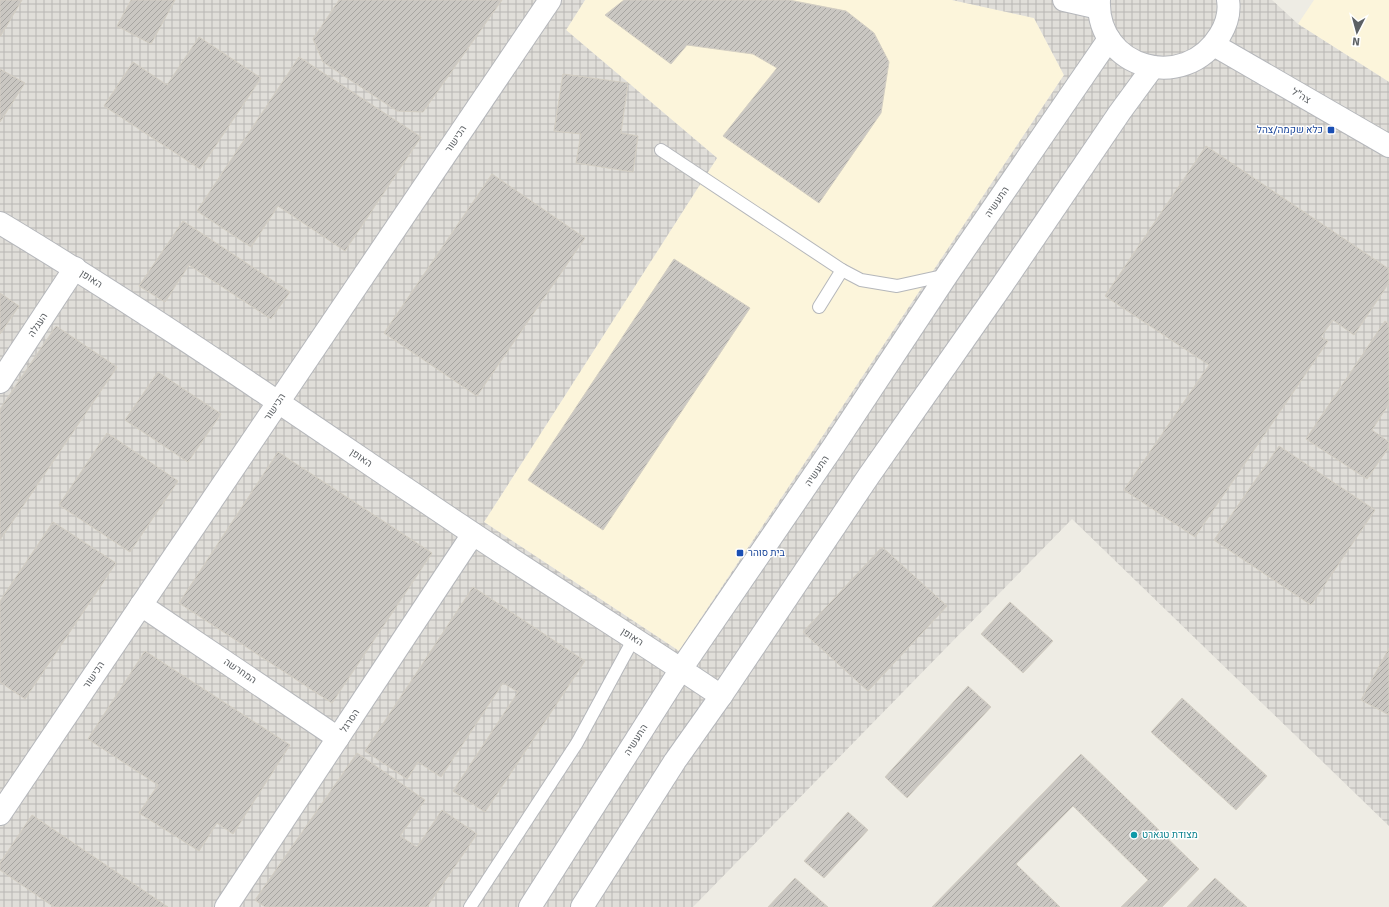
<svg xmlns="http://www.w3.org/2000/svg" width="1389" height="907" font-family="Signika,Heebo,sans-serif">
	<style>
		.commercial { fill: #fcf5db }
		.industrial { fill: url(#industrial-grid) }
		.building { fill: url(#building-hatch); stroke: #d3cec3 }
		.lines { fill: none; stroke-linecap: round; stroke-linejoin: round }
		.service-casing { stroke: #b5b7bb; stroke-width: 14 }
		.minor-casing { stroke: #b5b7bb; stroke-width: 24 }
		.tertiary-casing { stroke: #b5b7bb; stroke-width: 24 }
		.service { stroke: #fff; stroke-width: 12 }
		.minor { stroke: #fff; stroke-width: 22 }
		.tertiary { stroke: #fff; stroke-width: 22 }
		.transit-dot { fill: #1a4fb4; stroke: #fff; stroke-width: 1.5 }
		.culture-dot { fill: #0f9aa8; stroke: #fff; stroke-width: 1.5 }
		.labels { text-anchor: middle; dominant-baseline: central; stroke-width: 3; stroke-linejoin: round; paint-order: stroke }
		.street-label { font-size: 10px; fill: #5c6064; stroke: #fff }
		.transit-label { font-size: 10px; fill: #164399; stroke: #fff; text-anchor: end }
		.culture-label { font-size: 10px; fill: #0d838f; stroke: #fff; text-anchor: start }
	</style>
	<defs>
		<pattern id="industrial-grid" width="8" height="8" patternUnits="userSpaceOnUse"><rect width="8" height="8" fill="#e0ded9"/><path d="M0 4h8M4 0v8" fill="none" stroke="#b9b7b4"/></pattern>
		<pattern id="building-hatch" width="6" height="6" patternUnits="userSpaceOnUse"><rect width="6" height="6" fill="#cac7c2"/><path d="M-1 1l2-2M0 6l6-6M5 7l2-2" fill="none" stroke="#a7a5a1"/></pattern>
	</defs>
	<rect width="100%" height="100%" fill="#eeece4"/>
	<g class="commercial">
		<polygon points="585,0 952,0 1034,18 1064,75 679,651 484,522 717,158 566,30"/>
		<polygon points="1314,0 1389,0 1389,82 1298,24"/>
	</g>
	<polygon class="industrial" points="0,0 585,0 566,30 717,158 484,522 679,651 1064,75 1034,18 952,0 1272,0 1298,24 1389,82 1389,826 1072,519 693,907 0,907"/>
	<g class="building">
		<polygon points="0,0 22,0 0,37"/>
		<polygon points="131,0 175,0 151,44 117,26"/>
		<polygon points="339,0 502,0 423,112 397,111 323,62 313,39"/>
		<polygon points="624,0 789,0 846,11 874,33 889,62 881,113 819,203 723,136 777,68 753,54 687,45 671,64 605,15"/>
		<polygon points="199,37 261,78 200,169 104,106 133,62 167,85"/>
		<polygon points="299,57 421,137 345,251 278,206 251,247 197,211"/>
		<polygon points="0,69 25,83 0,122"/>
		<polygon points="563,74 628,83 621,133 638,136 633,172 576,163 581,134 554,131"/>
		<polygon points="1206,146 1389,269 1389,283 1354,335 1333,320 1321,337 1328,341 1195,537 1124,490 1209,365 1105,296"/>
		<polygon points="492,174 585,238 477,396 384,333"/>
		<polygon points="183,221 290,292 271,319 189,265 165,302 139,286"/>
		<polygon points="674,259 750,308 603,530 528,480"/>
		<polygon points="0,293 19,306 0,334"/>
		<polygon points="1385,321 1389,324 1389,404 1372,430 1389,442 1389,447 1367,479 1306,439"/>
		<polygon points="56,326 117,367 0,540 0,409"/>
		<polygon points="158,372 221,414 188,462 125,420"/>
		<polygon points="107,433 178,481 130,552 59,505"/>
		<polygon points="1279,446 1375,510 1311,605 1214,540"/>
		<polygon points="278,452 432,553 332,703 179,603"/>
		<polygon points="53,522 116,563 25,699 0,682 0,601"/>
		<polygon points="882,547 947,606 868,691 803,632"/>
		<polygon points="473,587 585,661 485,812 453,791 518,692 503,683 441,777 418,762 407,779 365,751"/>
		<polygon points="1010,602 1053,641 1023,673 981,634"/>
		<polygon points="1389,648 1389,715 1361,700"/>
		<polygon points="145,651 290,745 233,834 217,823 199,851 139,813 158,785 88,739"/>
		<polygon points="968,686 991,707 907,798 885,777"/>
		<polygon points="1182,698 1267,776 1236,810 1151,732"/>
		<polygon points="357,753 425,800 400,836 417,847 442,810 477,834 427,907 265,907 255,900"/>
		<polygon points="1081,754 1199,869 1162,907 1121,907 1148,880 1073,806 1016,864 1060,907 932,907"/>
		<polygon points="848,812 868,830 824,878 804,861"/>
		<polygon points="32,815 168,907 54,907 0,870 0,863"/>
		<polygon points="795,878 828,907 768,907"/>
		<polygon points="1215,878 1247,907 1187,907"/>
	</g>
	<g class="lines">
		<defs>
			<g id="service">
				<polyline points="661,150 842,270 861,280 897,286 947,275"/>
				<polyline points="819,307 842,270"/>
				<polyline points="470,907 577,743 634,638"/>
			</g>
			<g id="minor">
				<path d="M 0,223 C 157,317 308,423 460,525 C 546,583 635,638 721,696"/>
				<polyline points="0,382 75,268"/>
				<polyline points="141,605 338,738"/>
				<polyline points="0,814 550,0"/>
				<polyline points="226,907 473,534"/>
			</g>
			<g id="tertiary">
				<polyline points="1064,0 1099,8"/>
				<path d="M 1099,0 C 1096,69 1185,93 1220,35 C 1226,25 1230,12 1228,0"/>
				<polyline points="1214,45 1389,146"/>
				<polyline points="530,907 681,669 833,447 947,275 1109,39"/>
				<polyline points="582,907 675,761 721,696 868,477 1001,287 1120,112 1153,67"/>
			</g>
		</defs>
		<use href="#service" class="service-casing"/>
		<use href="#minor" class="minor-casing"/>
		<use href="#tertiary" class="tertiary-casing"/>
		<use href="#service" class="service"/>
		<use href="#minor" class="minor"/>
		<use href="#tertiary" class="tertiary"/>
	</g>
	<g class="transit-dot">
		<rect x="1327" y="126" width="8" height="8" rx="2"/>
		<rect x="736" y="549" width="8" height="8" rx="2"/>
	</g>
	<circle class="culture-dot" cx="1134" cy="835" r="4"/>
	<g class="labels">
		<g class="street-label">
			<text transform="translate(1301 96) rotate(30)">צה"ל</text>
			<text transform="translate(456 139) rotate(-56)">הכישור</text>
			<text transform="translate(997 202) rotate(-56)">התעשיה</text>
			<text transform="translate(91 279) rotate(33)">האופן</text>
			<text transform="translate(38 325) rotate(-56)">העגלה</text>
			<text transform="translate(275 407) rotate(-56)">הכישור</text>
			<text transform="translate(361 458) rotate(34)">האופן</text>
			<text transform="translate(817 471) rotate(-56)">התעשיה</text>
			<text transform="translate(632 637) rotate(33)">האופן</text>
			<text transform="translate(240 671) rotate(34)">המחרשה</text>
			<text transform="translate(94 675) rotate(-56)">הכישור</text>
			<text transform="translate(350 721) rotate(-56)">הסרגל</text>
			<text transform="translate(636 740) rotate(-58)">התעשיה</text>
		</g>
		<g class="transit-label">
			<text x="1323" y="130">כלא שקמה/צהל</text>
			<text x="748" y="553" text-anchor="start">בית סוהר</text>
		</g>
		<g class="culture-label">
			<text x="1142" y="835">מצודת טגארט</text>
		</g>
	</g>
	<g transform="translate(1357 32) rotate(186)" stroke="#ffffff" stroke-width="3" paint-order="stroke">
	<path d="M0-3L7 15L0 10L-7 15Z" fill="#5c6064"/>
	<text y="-6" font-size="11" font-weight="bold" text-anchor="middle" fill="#5c6064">N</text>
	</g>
</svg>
